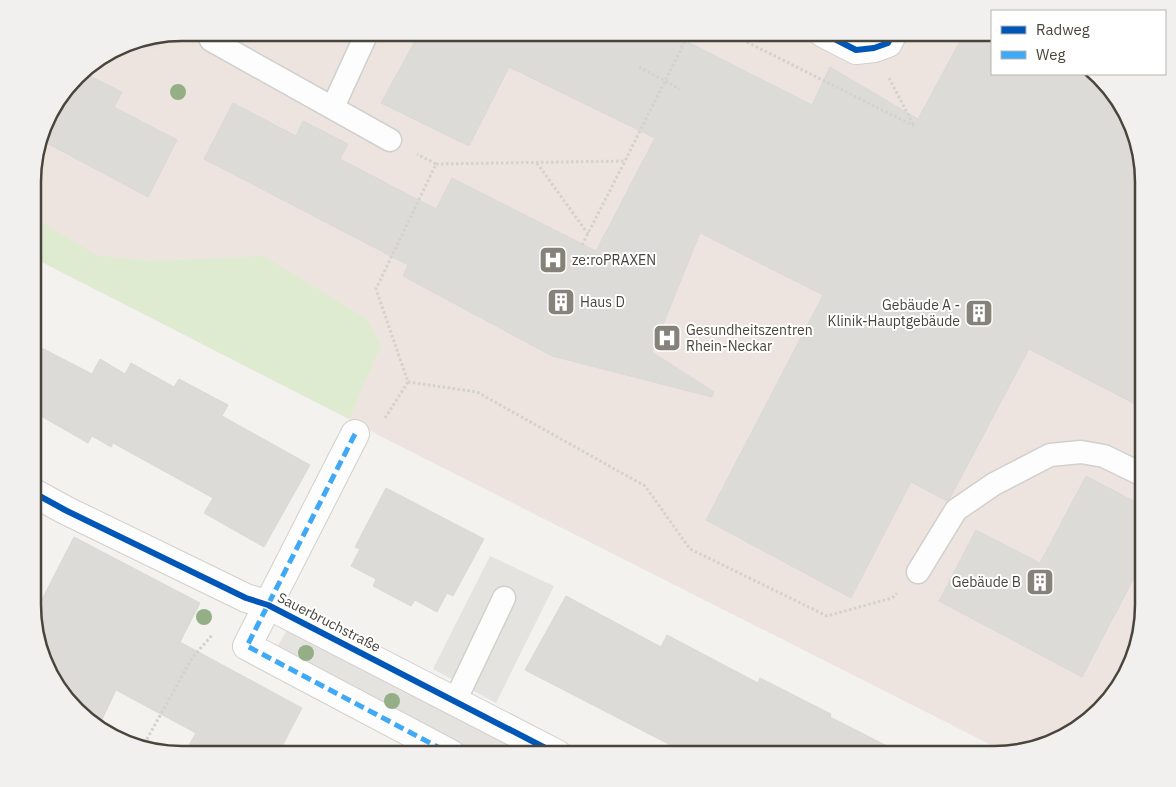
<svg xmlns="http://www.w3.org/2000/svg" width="1176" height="787" font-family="'IBM Plex Sans',sans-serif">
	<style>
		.medical { fill: #ede4e0 }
		.green { fill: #dfebd1 }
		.parking { fill: #e5e3e0 }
		.building { fill: #dddbd7; stroke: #dbd9d5 }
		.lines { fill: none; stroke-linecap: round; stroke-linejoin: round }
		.lane-casing { stroke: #d1d0cc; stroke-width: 25 }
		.street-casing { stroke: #d1d0cc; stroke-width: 30 }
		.path { stroke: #d3d2cd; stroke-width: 3; stroke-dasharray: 2.5 2.5; stroke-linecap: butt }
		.lane { stroke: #fdfdfd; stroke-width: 22 }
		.street { stroke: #fdfdfd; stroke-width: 28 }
		.quiet { stroke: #3fa9f5; stroke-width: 5; stroke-dasharray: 10 5; stroke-linecap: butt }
		.cycleway-casing { stroke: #fff; stroke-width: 9 }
		.cycleway { stroke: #0057b8; stroke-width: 6 }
		.tree { fill: #94af86 }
		.labels { text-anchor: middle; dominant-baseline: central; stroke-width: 4; stroke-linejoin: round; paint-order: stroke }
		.poi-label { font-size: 14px; fill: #4a453a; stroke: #fff; text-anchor: start }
		.street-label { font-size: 14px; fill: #4a453a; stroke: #fff }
		.rim { fill: none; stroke: #4a453a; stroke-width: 2.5 }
	</style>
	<rect width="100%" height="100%" fill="#f3f2ef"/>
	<polygon class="medical" points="182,33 992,33 992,74 1092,74 1124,108 1143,173 1143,614 1118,688 1068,735 1007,753 384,438 349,419 34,258 34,163 48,116 83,70 125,44"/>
	<polygon class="green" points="34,218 97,255 150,261 264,256 367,319 381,346 349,419 34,258"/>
	<g class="parking">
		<polygon points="163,36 156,50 139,41"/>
		<polygon points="490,556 554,586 496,703 433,669"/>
		<polygon points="290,625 534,754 473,754 276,649"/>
	</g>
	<g class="building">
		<polygon points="420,32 668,32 812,105 830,67 918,119 965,32 992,32 992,74 1092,74 1124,108 1143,173 1143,408 1029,349 950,498 947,501 911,482 851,598 706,520 823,295 700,233 652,352 714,392 712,397 552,356 403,276 408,265 204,159 233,103 296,136 303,121 348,144 340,159 436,209 452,178 596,251 655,138 509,67 469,146 381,103"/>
		<polygon points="82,72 122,92 114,107 177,140 148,197 41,140 48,116"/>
		<polygon points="34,344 92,374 100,359 125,374 131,363 174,387 179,379 228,405 222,416 310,465 264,547 204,513 213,498 113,443 111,447 92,436 88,443 34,412"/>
		<polygon points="1086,476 1143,506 1143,561 1082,677 939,601 976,530 1040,563"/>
		<polygon points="386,488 484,539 453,596 447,593 437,612 415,600 411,606 373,586 376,579 351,566 360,549 355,547"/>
		<polygon points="74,537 200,603 180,642 302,708 278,754 184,754 196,733 116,690 98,728 53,680 34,624 34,615"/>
		<polygon points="566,596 661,647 667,635 758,683 760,678 831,714 830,717 903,754 688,754 525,670"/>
	</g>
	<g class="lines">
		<defs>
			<g id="lane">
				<polyline points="208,33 211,40 390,140"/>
				<polyline points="333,107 367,33"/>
				<polyline points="918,572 956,510 994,484 1050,455 1081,452 1104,456 1143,475"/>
				<polyline points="455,701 504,598"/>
			</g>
			<g id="street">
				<polyline points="823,33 856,50 874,48 888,43 893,33"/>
				<polyline points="355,434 247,646 451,754"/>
				<polyline points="34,493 65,510 246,598 268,605 557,754"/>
			</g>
		</defs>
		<use href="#lane" class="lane-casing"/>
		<use href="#street" class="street-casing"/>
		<g class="path">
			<polyline points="729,33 914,126"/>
			<polyline points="639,67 680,89"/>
			<polyline points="889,78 914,126"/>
			<polyline points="537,163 588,234"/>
			<polyline points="436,164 625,161 689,33"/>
			<polyline points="582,245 625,161"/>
			<polyline points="408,382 477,392 645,486 690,549 827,616 892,598 897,593"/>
			<polyline points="385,418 408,382 376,289 436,164 417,154"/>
			<polyline points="142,748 192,658 213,634"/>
		</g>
		<use href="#lane" class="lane"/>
		<use href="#street" class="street"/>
		<polyline class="quiet" points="355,434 247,646 451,754"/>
		<defs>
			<g id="cycleway">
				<polyline points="823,33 856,50 874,48 888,43 893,33"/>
				<polyline points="34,493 65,510 246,598 268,605 557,754"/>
			</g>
		</defs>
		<use href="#cycleway" class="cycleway-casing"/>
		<use href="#cycleway" class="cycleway"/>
	</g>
	<g class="tree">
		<circle cx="178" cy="92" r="8"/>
		<circle cx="204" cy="617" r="8"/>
		<circle cx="306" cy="653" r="8"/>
		<circle cx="392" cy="701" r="8"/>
	</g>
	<defs>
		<symbol id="hospital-square" viewBox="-11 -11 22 22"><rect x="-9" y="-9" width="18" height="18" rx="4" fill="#858279" stroke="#fff"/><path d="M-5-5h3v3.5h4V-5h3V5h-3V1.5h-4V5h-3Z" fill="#fff"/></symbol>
		<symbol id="building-square" viewBox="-11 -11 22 22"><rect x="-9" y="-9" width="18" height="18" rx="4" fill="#858279" stroke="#fff"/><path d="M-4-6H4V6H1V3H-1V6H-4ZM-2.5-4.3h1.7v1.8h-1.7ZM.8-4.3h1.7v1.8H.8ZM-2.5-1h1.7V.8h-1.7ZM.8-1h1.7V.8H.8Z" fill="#fff"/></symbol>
	</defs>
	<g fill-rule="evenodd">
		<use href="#hospital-square" x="537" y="244" width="32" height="32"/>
		<use href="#building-square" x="545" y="286" width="32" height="32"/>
		<use href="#building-square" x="963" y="297" width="32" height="32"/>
		<use href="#hospital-square" x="651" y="322" width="32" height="32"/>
		<use href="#building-square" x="1024" y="566" width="32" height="32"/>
	</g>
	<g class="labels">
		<g class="poi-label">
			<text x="572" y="260">ze:roPRAXEN</text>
			<text x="580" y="302">Haus D</text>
			<text x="960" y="305" text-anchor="end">Gebäude A -<tspan x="960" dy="16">Klinik-Hauptgebäude</tspan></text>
			<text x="686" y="330">Gesundheitszentren<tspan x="686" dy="16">Rhein-Neckar</tspan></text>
			<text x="1021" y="582" text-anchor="end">Gebäude B</text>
		</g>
		<g class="street-label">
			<text transform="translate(329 622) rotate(27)">Sauerbruchstraße</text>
		</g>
	</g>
	<path d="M0 0H1176V787H0ZM182 41H994A141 141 0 0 1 1135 182V605A141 141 0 0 1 994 746H182A141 141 0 0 1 41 605V182A141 141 0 0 1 182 41Z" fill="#f1f0ef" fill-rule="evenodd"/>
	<path class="rim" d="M182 41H994A141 141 0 0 1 1135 182V605A141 141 0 0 1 994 746H182A141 141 0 0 1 41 605V182A141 141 0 0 1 182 41Z"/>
	<rect x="991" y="10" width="175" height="65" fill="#ffffff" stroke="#b7b5b0"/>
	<rect x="1001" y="26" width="25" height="8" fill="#0057b8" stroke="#b7b5b0"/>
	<text x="1036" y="35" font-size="15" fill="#4a453a">Radweg</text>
	<rect x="1001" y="51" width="25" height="8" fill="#3fa9f5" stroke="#b7b5b0"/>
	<text x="1036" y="60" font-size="15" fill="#4a453a">Weg</text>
</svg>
